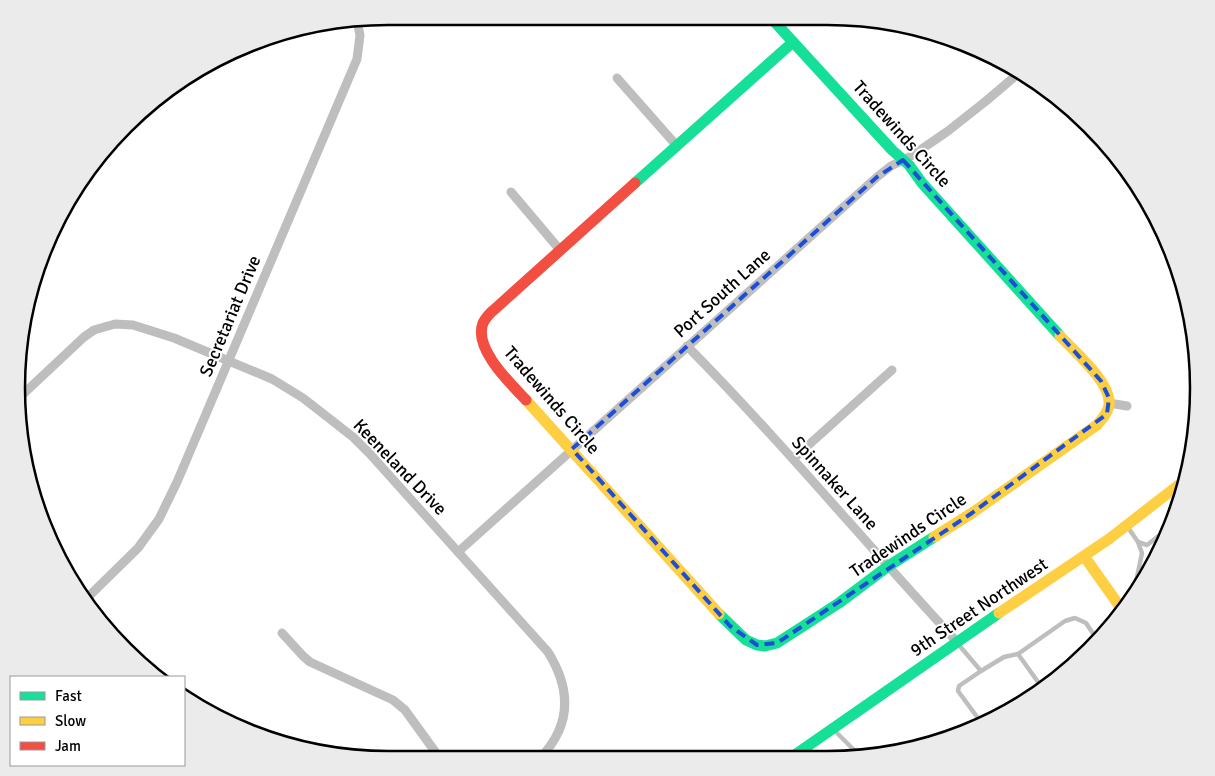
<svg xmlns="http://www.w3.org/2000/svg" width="1215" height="776" font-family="Signika,sans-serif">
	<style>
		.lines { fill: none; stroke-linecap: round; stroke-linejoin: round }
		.lane { stroke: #bebebe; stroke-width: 4.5 }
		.street { stroke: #bebebe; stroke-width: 9 }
		.fast { stroke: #16e098; stroke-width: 11 }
		.slow { stroke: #ffcf43; stroke-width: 11 }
		.jam { stroke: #f24e42; stroke-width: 11 }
		.marked { fill: none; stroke: #1d4ed8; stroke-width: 4; stroke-dasharray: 10 6; stroke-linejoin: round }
		.labels { text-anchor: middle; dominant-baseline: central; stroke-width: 4; stroke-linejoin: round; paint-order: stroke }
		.street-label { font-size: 18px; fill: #000; stroke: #fff }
		.rim { fill: none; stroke: #000; stroke-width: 2.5 }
	</style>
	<rect width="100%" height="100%" fill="#fff"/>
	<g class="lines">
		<g class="lane">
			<polyline points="1138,542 1147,545 1170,527"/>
			<polyline points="1120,606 1132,595 1135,587 1142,553 1138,542 1127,526"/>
			<polyline points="958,644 981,671 1004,657 1018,654 1065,621 1075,618 1086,623 1098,641"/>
			<polyline points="1018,654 1043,689"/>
			<polyline points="981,671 959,686 958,691 983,725"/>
			<polyline points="834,730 861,757"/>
		</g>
		<g class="street">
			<polyline points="617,78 677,146"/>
			<polyline points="1064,103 1092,136 1122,162"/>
			<polyline points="511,192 560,250"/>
			<path d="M 687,346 C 781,441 866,544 957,642"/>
			<path d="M 20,397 L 84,337 L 94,330 L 115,324 L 133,325 L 174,338 L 272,379 L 303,398 L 353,437 L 370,454 L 548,652 C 571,689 572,725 540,758"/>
			<polyline points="1109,403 1127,406"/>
			<polyline points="793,459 892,370"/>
			<polyline points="458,552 877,177 891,166 913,155 948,131 986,101 1019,73"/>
			<polyline points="84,601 138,548 159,519 177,482 357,59 360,35 357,21"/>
			<polyline points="282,633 303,656 310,662 393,700 405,710 439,757"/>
		</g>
		<g class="fast">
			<polyline points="772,19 892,150 909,165 922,183 1060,336"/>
			<polyline points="635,183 793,42"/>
			<polyline points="719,614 746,640 757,645 765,646 777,643 839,603 887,567 934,537"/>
			<polyline points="789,759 999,613"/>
		</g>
		<g class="slow">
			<polyline points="526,400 719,614"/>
			<path d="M 934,537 L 972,513 L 1097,425 C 1102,419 1108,413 1109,405 C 1112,383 1074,351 1060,336"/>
			<polyline points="1084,556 1123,611"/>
			<polyline points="999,613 1109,539 1185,480"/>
		</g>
		<path class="jam" d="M 526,400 C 510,383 473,348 483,323 C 486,317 491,312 496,308 L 635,183"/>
	</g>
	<path class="marked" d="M 903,160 L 1101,381 L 1109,398 L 1107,414 L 972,513 L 777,643 L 757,645 L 730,626 L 572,449 L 877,177 Z"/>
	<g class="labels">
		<g class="street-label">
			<text transform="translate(902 134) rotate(48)">Tradewinds Circle</text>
			<text transform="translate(722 293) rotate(-42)">Port South Lane</text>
			<text transform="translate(230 316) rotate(-67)">Secretariat Drive</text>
			<text transform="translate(552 400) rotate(49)">Tradewinds Circle</text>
			<text transform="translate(400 467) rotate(46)">Keeneland Drive</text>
			<text transform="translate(835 483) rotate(48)">Spinnaker Lane</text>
			<text transform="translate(908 535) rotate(-34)">Tradewinds Circle</text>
			<text transform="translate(979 607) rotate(-34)">9th Street Northwest</text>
		</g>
	</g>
	<path d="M0 0H1215V776H0ZM388 25H827A363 363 0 0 1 1190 388V388A363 363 0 0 1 827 751H388A363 363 0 0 1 25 388V388A363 363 0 0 1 388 25Z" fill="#ebebeb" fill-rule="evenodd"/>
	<path class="rim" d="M388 25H827A363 363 0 0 1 1190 388V388A363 363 0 0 1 827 751H388A363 363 0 0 1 25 388V388A363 363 0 0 1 388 25Z"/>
	<rect x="10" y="676" width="175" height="90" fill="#ffffff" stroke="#999999"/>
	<rect x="20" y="692" width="25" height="8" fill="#16e098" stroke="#999999"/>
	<text x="55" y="701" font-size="15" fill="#000000">Fast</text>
	<rect x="20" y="717" width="25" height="8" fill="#ffcf43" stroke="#999999"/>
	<text x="55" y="726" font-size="15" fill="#000000">Slow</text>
	<rect x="20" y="742" width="25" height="8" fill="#f24e42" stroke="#999999"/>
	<text x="55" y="751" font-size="15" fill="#000000">Jam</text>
</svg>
